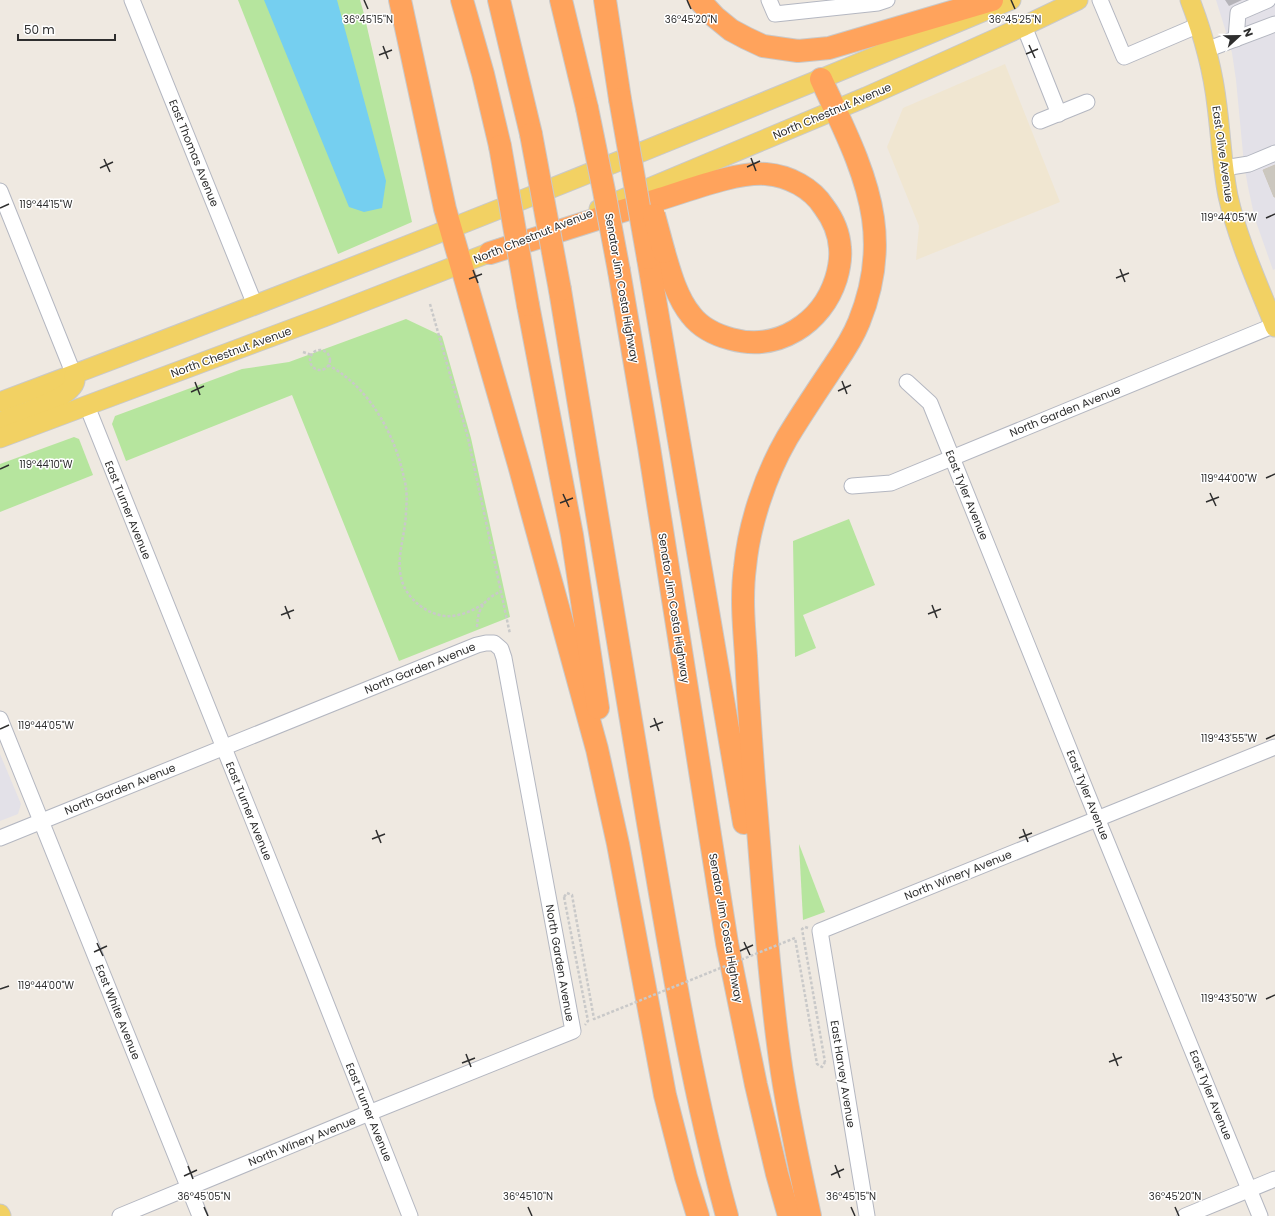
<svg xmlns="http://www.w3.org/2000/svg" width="1275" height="1216" font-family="Poppins,sans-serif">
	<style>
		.industrial { fill: #e3e1e8 }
		.education { fill: #f0e6d1 }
		.green { fill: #b6e59e }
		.water { fill: #75cff0 }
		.shadow { fill: #0003 }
		.building { fill: #cbc7bf; stroke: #cbc5ba }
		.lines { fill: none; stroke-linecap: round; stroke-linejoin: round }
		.minor-casing { stroke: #b4b7c1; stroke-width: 17 }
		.major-casing { stroke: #c9c9c9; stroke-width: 21 }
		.highway-casing { stroke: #c9c9c9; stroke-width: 24 }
		.path { stroke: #c9c9c9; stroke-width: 2.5; stroke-dasharray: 3 2; stroke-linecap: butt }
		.minor { stroke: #fff; stroke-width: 15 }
		.major { stroke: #f2d163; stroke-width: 19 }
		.highway { stroke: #ffa35c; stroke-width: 22 }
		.highway-bridge-casing { stroke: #c9c9c9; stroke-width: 24; stroke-linecap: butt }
		.path-bridge { stroke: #c9c9c9; stroke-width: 2.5; stroke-dasharray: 3 2; stroke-linecap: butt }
		.highway-bridge { stroke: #ffa35c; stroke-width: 22 }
		.ticks { fill: none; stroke: #2e2e2e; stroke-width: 1.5 }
		.labels { text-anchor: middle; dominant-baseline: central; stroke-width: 3; stroke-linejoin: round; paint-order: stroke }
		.street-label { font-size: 11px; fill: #2e2e2e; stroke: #fff }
		.ticks-label { font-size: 10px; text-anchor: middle; fill: #2e2e2e; stroke: #fff; stroke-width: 3; stroke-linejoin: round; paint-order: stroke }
	</style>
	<rect width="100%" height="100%" fill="#efe9e1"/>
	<g class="industrial">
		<polygon points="1216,0 1275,0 1275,269 1273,270 1255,219 1248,187 1244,164 1236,80 1232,53 1226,32"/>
		<polygon points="0,754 21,804 18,814 0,821"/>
	</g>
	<polygon class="education" points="1005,64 1060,202 916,260 919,226 887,147 903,108"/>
	<g class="green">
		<polygon points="238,0 360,0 364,14 412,222 338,254"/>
		<polygon points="406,319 442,336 471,438 510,617 399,661 292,395 126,461 112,424 115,416 242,369 289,362"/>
		<polygon points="74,437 79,439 93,475 0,512 0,464"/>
		<polygon points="849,519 875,585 803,615 816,648 795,657 793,541"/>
		<polygon points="799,844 825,912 803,920"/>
	</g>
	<polygon class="water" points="264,0 337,0 386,181 382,208 364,212 349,207"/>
	<polygon class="shadow" points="1225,0 1242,0 1229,6"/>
	<polygon class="building" points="1275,165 1275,197 1274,197 1263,170"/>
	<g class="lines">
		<defs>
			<g id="minor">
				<polyline points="132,0 255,305"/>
				<polyline points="769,0 775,14 878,3 887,0"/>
				<polyline points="1100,0 1124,57 1199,25"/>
				<polyline points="1024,26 1059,114"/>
				<polyline points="1236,39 1238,13 1268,0"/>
				<polyline points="1206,50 1275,24"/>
				<polyline points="1040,121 1087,102"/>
				<polyline points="1224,168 1249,164 1275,153"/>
				<polyline points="0,191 74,375"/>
				<polyline points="907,382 930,403 1097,818 1260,1216"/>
				<polyline points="87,406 313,970 410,1216"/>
				<polyline points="852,486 891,483 1275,325"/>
				<polyline points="0,719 200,1216"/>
				<polyline points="0,838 477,645 486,643 494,643 501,649 504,658 573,1031 369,1113 120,1216"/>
				<polyline points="867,1216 820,931 1275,747"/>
				<polyline points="1185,1216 1275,1179"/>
			</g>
			<g id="major">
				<path d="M 1190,0 C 1203,34 1213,70 1217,106 C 1221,136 1222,166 1228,196 C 1238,241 1258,284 1275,327"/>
				<polyline points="599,209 866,97 1024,26 1078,0"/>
				<path d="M 0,402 C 340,275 676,140 1011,0"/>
				<path d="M 0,422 C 16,415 72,399 75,381 C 75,379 74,377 74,375"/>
				<polyline points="0,438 324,317 504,247"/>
				<polyline points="0,1214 1,1216"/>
			</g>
			<g id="highway">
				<polyline points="400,0 445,209 519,465 597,749 618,844 665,1095 686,1177 698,1216"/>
				<polyline points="462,0 483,74 500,146"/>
				<polyline points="499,0 531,134"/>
				<polyline points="561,0 587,108"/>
				<polyline points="605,0 620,99"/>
				<polyline points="699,0 715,17 731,30 746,38 763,46 798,51 829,48 992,0"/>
				<path d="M 490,253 C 547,235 603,217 660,199 C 690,190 735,172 766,174 C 789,176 812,188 824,207 C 833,219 839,233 840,248 C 841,258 839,269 836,279 C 822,323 778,352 731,339 C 716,335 701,328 691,315 C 677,298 670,273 664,252"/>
				<polyline points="648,258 744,823"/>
				<polyline points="619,271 649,447 727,943 756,1085 777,1174 789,1216"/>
				<path d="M 560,290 C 589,466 618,642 647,817 C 670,951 691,1085 727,1216"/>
				<polyline points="528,305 572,535 598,708"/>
				<path d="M 810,1216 C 799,1164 787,1111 780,1059 C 767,966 762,873 754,781 C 751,739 748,698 746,656 C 744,627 741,597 745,567 C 749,525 765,476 787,438 C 802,413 819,388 835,364 C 844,351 853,337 859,322 C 872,290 878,253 873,218 C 866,170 841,123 821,79"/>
			</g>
		</defs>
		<use href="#minor" class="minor-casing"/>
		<use href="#major" class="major-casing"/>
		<use href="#highway" class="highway-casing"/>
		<g class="path">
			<polyline points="430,304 468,438 510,634"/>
			<circle cx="320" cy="360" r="10"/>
			<polyline points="303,352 312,355"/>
			<path d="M 328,365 C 369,387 395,434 404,478 C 407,488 407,500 406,511 C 406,533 396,556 401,577 C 405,599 430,618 452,616 C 463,615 474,610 483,604"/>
			<path d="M 477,627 C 478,607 484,600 501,591"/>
			<polyline points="564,897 588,1021 585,1025"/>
			<polyline points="808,928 805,927 802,929 825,1062"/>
		</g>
		<use href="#minor" class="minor"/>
		<use href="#major" class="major"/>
		<use href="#highway" class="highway"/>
		<defs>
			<g id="highway-bridge">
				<polyline points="620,99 648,258"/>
				<polyline points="587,108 604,191 619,271"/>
				<polyline points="531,134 560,290"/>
				<polyline points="500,146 528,305"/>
				<polyline points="654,215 664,252"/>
			</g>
		</defs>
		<use href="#highway-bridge" class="highway-bridge-casing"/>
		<polyline class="path-bridge" points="564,897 567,893 572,895 594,1019 795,938 817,1064 822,1067 825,1062"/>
		<use href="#highway-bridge" class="highway-bridge"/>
	</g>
	<path class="ticks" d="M 364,0 L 368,9M 687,0 L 691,9M 1011,0 L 1015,9M 1029,45 L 1035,58M 383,46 L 388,59M 1026,54 L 1038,49M 379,55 L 392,50M 751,158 L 756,171M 104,159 L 110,172M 747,167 L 760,161M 100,168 L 113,162M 0,208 L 9,204M 1266,218 L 1275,214M 1120,269 L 1125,282M 473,270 L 478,283M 1116,278 L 1129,273M 469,279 L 482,274M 842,381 L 847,394M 195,382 L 200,395M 838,391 L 851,385M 191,392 L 204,386M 0,469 L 9,465M 1266,478 L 1275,474M 1210,493 L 1216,506M 563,494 L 569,507M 1206,502 L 1219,497M 560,503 L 573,498M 932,605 L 937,618M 285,606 L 290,619M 928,614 L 941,609M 281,615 L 294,610M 654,718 L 659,731M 650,727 L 663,722M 0,729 L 9,725M 1266,739 L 1275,735M 1023,829 L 1028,842M 376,830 L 381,843M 1019,838 L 1032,833M 372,839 L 385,834M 744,942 L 750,955M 97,943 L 103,956M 740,951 L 753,945M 94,952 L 107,946M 0,989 L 9,986M 1266,999 L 1275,995M 1113,1053 L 1118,1066M 466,1054 L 471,1067M 1109,1062 L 1122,1057M 462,1063 L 475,1058M 835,1165 L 840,1178M 188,1166 L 193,1179M 831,1175 L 844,1169M 184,1176 L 197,1170M 204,1207 L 208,1216M 528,1207 L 532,1216M 851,1207 L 855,1216M 1175,1207 L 1179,1216"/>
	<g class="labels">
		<g class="street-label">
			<text transform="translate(832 111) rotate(-23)">North Chestnut Avenue</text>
			<text transform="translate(194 153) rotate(68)">East Thomas Avenue</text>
			<text transform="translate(1223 154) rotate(82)">East Olive Avenue</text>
			<text transform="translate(533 236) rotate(-22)">North Chestnut Avenue</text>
			<text transform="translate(622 288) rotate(80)">Senator Jim Costa Highway</text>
			<text transform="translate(231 352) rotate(-20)">North Chestnut Avenue</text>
			<text transform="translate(1065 411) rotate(-22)">North Garden Avenue</text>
			<text transform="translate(967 495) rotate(68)">East Tyler Avenue</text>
			<text transform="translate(128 510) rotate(68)">East Turner Avenue</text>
			<text transform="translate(674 608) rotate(81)">Senator Jim Costa Highway</text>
			<text transform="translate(420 668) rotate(-22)">North Garden Avenue</text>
			<text transform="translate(120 789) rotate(-22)">North Garden Avenue</text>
			<text transform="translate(1088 795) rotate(68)">East Tyler Avenue</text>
			<text transform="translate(249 811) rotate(68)">East Turner Avenue</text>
			<text transform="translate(958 875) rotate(-22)">North Winery Avenue</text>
			<text transform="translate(726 928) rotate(80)">Senator Jim Costa Highway</text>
			<text transform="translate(560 963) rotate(80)">North Garden Avenue</text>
			<text transform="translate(118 1012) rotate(68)">East White Avenue</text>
			<text transform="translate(843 1074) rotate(81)">East Harvey Avenue</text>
			<text transform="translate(1211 1095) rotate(68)">East Tyler Avenue</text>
			<text transform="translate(369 1112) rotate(68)">East Turner Avenue</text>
			<text transform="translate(302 1141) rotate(-22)">North Winery Avenue</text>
		</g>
	</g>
	<g class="ticks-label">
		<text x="368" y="23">36°45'15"N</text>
		<text x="691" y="23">36°45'20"N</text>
		<text x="1015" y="23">36°45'25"N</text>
		<text x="46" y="208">119°44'15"W</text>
		<text x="1229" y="221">119°44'05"W</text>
		<text x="46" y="468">119°44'10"W</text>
		<text x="1229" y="482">119°44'00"W</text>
		<text x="46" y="729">119°44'05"W</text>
		<text x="1229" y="742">119°43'55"W</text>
		<text x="46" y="989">119°44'00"W</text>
		<text x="1229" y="1002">119°43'50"W</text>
		<text x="204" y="1200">36°45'05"N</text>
		<text x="528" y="1200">36°45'10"N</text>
		<text x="851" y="1200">36°45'15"N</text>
		<text x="1175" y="1200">36°45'20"N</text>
	</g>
	<g transform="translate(1239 36) rotate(68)" stroke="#ffffff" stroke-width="3" paint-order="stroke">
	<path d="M0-3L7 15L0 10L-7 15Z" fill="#2e2e2e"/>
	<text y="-6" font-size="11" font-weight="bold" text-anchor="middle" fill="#2e2e2e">N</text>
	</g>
	<path d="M18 34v6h97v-6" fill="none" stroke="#2e2e2e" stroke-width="2"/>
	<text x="24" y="34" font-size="12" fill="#2e2e2e" stroke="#ffffff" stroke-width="3" paint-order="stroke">50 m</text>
</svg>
